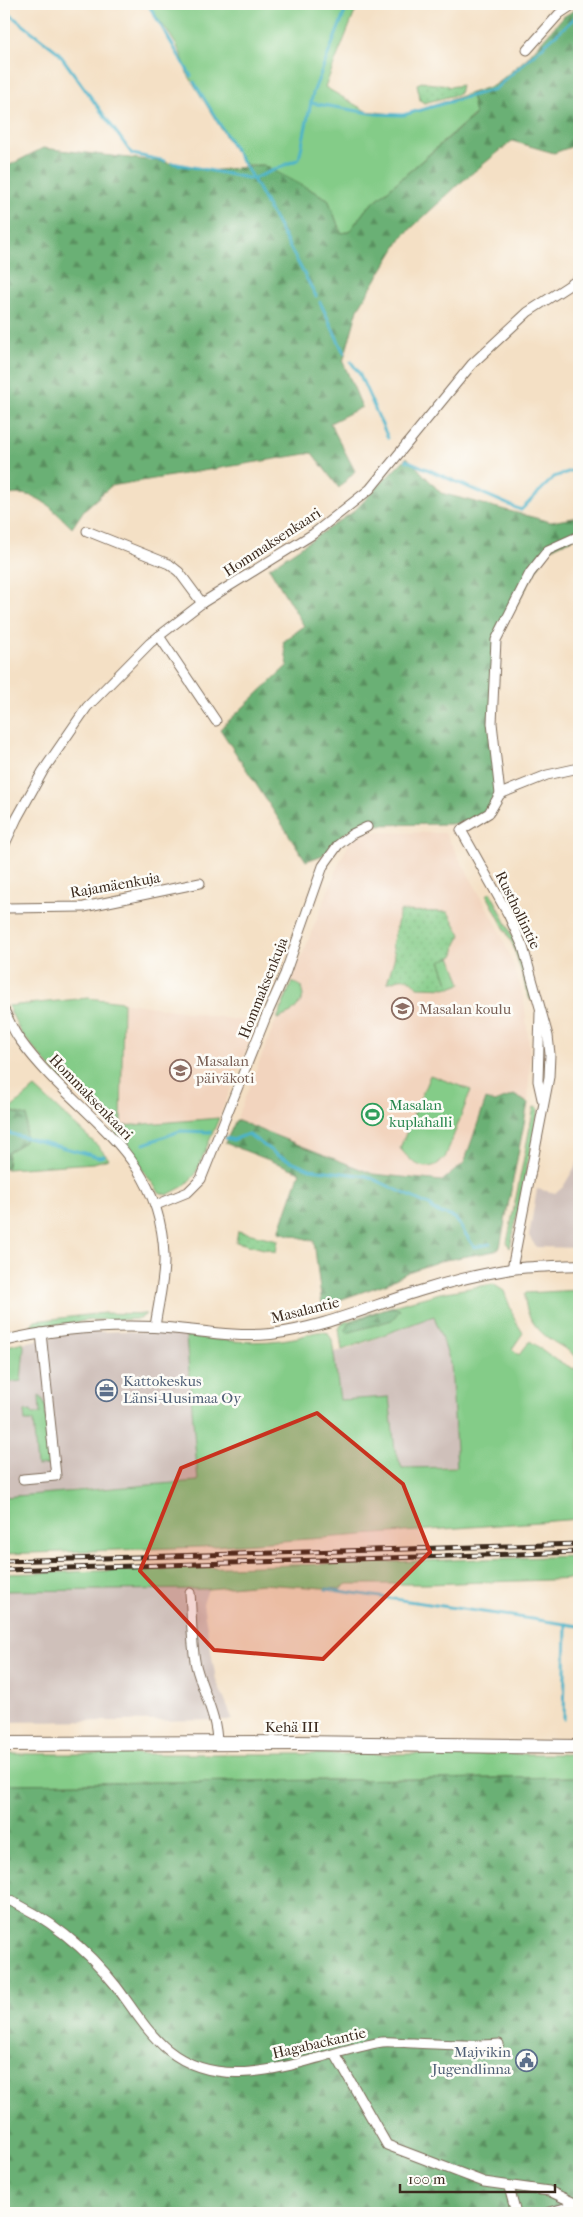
<svg xmlns="http://www.w3.org/2000/svg" width="583" height="2217" font-family="'IM FELL French Canon',serif">
	<style>
		.built { fill: #f2d4be }
		.industrial { fill: #cfc0ba }
		.grass { fill: #84cc88; stroke: #607b53 }
		.forest { fill: url(#forest-firs); stroke: #536d49 }
		.park { fill: url(#park-dots); stroke: #607b53 }
		.lines { fill: none; stroke-linecap: round; stroke-linejoin: round }
		.stream { stroke: #4bb3c9; stroke-width: 3 }
		.minor-casing { stroke: #7c6a58; stroke-width: 11 }
		.tertiary-casing { stroke: #7c6a58; stroke-width: 12 }
		.trunk-casing { stroke: #7c6a58; stroke-width: 16 }
		.minor { stroke: #fff; stroke-width: 9 }
		.tertiary { stroke: #fff; stroke-width: 10 }
		.trunk { stroke: #fff; stroke-width: 14 }
		.rail-casing { stroke: #3b2a1e; stroke-width: 5 }
		.rail { stroke: #fdfcf7; stroke-width: 3; stroke-dasharray: 9; stroke-linecap: butt }
		.marked { fill: #c8321e; fill-opacity: 0.2; stroke: #c8321e; stroke-width: 4; stroke-linejoin: round }
		.labels { text-anchor: middle; dominant-baseline: central; stroke-width: 5; stroke-linejoin: round; paint-order: stroke }
		.street-label { font-size: 15px; fill: #3b2a1e; stroke: #fdfcf7 }
		.education-label { font-size: 15px; fill: #785e54; stroke: #fdfcf7; text-anchor: start }
		.leisure-label { font-size: 15px; fill: #27864d; stroke: #fdfcf7; text-anchor: start }
		.service-label { font-size: 15px; fill: #4e5e75; stroke: #fdfcf7; text-anchor: start }
	</style>
	<defs>
		<pattern id="forest-firs" width="22" height="20" patternUnits="userSpaceOnUse" patternTransform="scale(1.25)"><rect width="22" height="20" fill="#6bb074"/><path d="M5 1l3.5 6h-7zM16 11l3.5 6h-7z" fill="#598f5f"/></pattern>
		<pattern id="park-dots" width="8" height="8" patternUnits="userSpaceOnUse" patternTransform="scale(1.25)"><rect width="8" height="8" fill="#84cc88"/><path d="M2 2h.1M6 6h.1" fill="none" stroke="#73af75" stroke-width="1.8" stroke-linecap="round"/></pattern>
	</defs>
	<rect width="100%" height="100%" fill="#fdfcf7"/>
	<filter id="ink" filterUnits="userSpaceOnUse"><feTurbulence type="fractalNoise" baseFrequency=".02" numOctaves="2"/><feDisplacementMap in="SourceGraphic" scale="10" xChannelSelector="R" yChannelSelector="G"/><feConvolveMatrix kernelMatrix="1 2 1 2 8 2 1 2 1" color-interpolation-filters="sRGB"/></filter>
	<filter id="wash" filterUnits="userSpaceOnUse"><feTurbulence type="fractalNoise" baseFrequency=".0096" numOctaves="4" result="noise"/><feDisplacementMap in="SourceGraphic" scale="20" xChannelSelector="R" yChannelSelector="G"/><feGaussianBlur stdDeviation="1.12" result="paint"/><feColorMatrix in="noise" values="0 0 0 0 0 0 0 0 0 0 0 0 0 0 0 0 0 1.4 0 .05"/><feComposite in="paint" operator="in"/></filter>
	<g filter="url(#wash)">
		<rect width="100%" height="100%" fill="#f4e0c5"/>
		<g class="built">
			<polygon points="367,832 445,833 498,927 514,966 524,1000 530,1056 528,1103 514,1095 494,1102 486,1099 464,1163 442,1181 373,1174 236,1120 340,861 351,840"/>
			<polygon points="123,1002 257,1023 219,1118 121,1126"/>
		</g>
		<g class="industrial">
			<polygon points="579,1160 579,1248 536,1247 529,1236 537,1189 556,1193 563,1187"/>
			<polygon points="434,1316 451,1364 457,1466 402,1468 395,1450 340,1400 333,1352 346,1350"/>
			<polygon points="127,1331 186,1336 199,1481 67,1491 4,1536 4,1347 71,1333"/>
			<polygon points="208,1589 203,1604 216,1680 233,1720 4,1722 4,1591"/>
		</g>
		<g class="grass">
			<path d="M 148,4 L 363,4 L 355,12 L 325,87 L 366,111 L 403,115 L 471,93 L 475,114 L 366,209 L 349,232 L 341,233 L 328,199 L 263,165 L 247,165 L 235,152 L 187,73 C 181,43 163,28 148,4 Z"/>
			<path d="M 490,892 C 509,925 523,959 534,996 L 530,1000 L 513,945 L 487,895 Z"/>
			<polygon points="451,956 461,984 450,988 440,960"/>
			<polygon points="292,982 301,986 303,996 301,1002 291,1013 277,1019"/>
			<polygon points="88,998 123,1002 121,1126 219,1118 195,1175 184,1186 167,1195 159,1192 109,1124 51,1068 21,1033 8,1006"/>
			<path d="M 430,1075 L 471,1090 L 445,1158 C 427,1176 412,1164 400,1148 Z"/>
			<polygon points="35,1088 98,1146 109,1159 93,1163 7,1169 8,1152 27,1117 9,1110"/>
			<polygon points="534,1107 538,1108 538,1112 510,1248 507,1243"/>
			<path d="M 493,1284 L 504,1291 L 515,1320 L 523,1333 L 512,1349 L 519,1355 L 530,1341 L 558,1361 L 574,1369 L 579,1363 L 579,1519 L 200,1547 L 4,1554 L 4,1497 L 198,1481 L 186,1336 C 222,1341 259,1345 294,1338 C 306,1336 317,1329 328,1333 L 332,1340 L 340,1400 L 389,1397 L 395,1450 L 402,1468 L 457,1467 L 451,1364 L 434,1316 L 342,1350 L 339,1329 L 342,1323 L 390,1307 L 350,1323 L 400,1310 L 393,1306 L 440,1293 Z"/>
			<path d="M 579,1290 L 579,1362 C 575,1353 567,1350 559,1345 C 538,1333 524,1317 525,1293 Z"/>
			<polygon points="104,1313 146,1314 140,1319 92,1320 32,1328 31,1325 34,1321"/>
			<polygon points="23,1342 24,1347 21,1381 4,1383 4,1347"/>
			<polygon points="39,1396 42,1398 45,1404 50,1465 37,1466 33,1421 25,1421 24,1412 31,1411 33,1414 40,1414"/>
			<polygon points="579,1556 579,1579 426,1584 347,1584 340,1589 262,1584 208,1589 4,1591 4,1574"/>
			<polygon points="4,1754 561,1754 579,1755 579,1777 4,1784"/>
		</g>
		<g class="forest">
			<path d="M 579,7 L 579,144 L 554,153 L 512,141 L 459,184 L 402,237 L 358,309 L 343,362 L 362,407 L 330,423 L 355,471 L 339,488 L 312,453 L 111,486 L 84,510 L 72,528 C 50,507 37,488 4,496 L 4,168 L 43,148 L 164,162 L 209,171 L 263,165 L 328,199 L 341,233 L 349,232 L 366,209 L 475,115 L 471,93 L 495,85 L 527,58 L 563,17 Z"/>
			<polygon points="407,457 441,493 551,522 579,517 579,536 548,550 496,640 492,723 500,794 489,813 473,821 451,824 361,825 342,835 323,855 306,861 220,729 288,665 283,642 304,626 269,568 353,512"/>
			<polygon points="514,1095 528,1103 500,1247 495,1251 440,1261 408,1272 388,1283 322,1306 314,1241 279,1232 300,1172 225,1143 236,1120 373,1174 442,1181 464,1163 486,1099 494,1102"/>
			<polygon points="4,1110 27,1116 25,1142 8,1152 7,1169 4,1169"/>
			<polygon points="393,1306 400,1310 392,1320 347,1333 345,1331 349,1323"/>
			<polygon points="579,1777 579,2213 4,2213 4,1784"/>
		</g>
		<g class="park">
			<path d="M 424,81 C 433,87 442,81 450,87 L 461,85 L 459,94 L 424,103 L 420,100 L 417,84 Z"/>
			<path d="M 400,911 L 448,912 L 461,935 L 456,944 L 454,956 L 440,961 L 450,988 L 417,987 C 409,974 399,979 387,983 L 395,956 L 392,945 Z"/>
			<polygon points="238,1231 278,1240 276,1252 236,1242"/>
		</g>
		<g class="lines">
			<g class="stream">
				<polyline points="148,4 191,76"/>
				<polyline points="4,10 58,52 132,154 165,161"/>
				<polyline points="194,82 253,179 316,296"/>
				<polyline points="311,103 376,114 403,115 495,89 579,14"/>
				<polyline points="172,163 253,179 299,159 313,93 348,4"/>
				<polyline points="320,302 344,353"/>
				<polyline points="351,362 359,373 388,438"/>
				<polyline points="406,460 521,510 554,477 579,468"/>
				<polyline points="4,1132 99,1157 104,1156"/>
				<polyline points="226,1138 233,1140 248,1134 277,1155 310,1169 367,1176 431,1206 433,1210 455,1218 474,1247 490,1244"/>
				<polyline points="144,1144 180,1131 210,1132"/>
				<polyline points="326,1589 579,1626"/>
				<polyline points="564,1719 566,1624"/>
			</g>
		</g>
	</g>
	<g filter="url(#ink)">
		<g class="lines">
			<defs>
				<g id="minor">
					<polyline points="527,50 559,14 574,4"/>
					<polyline points="87,531 169,564 179,572 202,603"/>
					<polyline points="159,636 216,721"/>
					<polyline points="500,794 547,775 579,768"/>
					<polyline points="4,846 17,818 43,771 87,707 150,643 202,603 313,534 370,489 472,364 528,312 579,279"/>
					<polyline points="4,908 84,907 200,883"/>
					<path d="M 4,1010 C 9,1020 13,1031 20,1040 C 75,1117 160,1148 164,1255 C 165,1279 158,1304 155,1327"/>
					<polyline points="540,1012 538,1081 542,1099"/>
					<polyline points="156,1205 188,1192 201,1179 265,1019 285,974 323,866 338,845 352,834 367,827"/>
					<polyline points="512,1269 549,1077 550,1054 548,1036 523,947 508,914 461,830 489,813 500,794 492,723 496,640 530,573 548,550 579,536"/>
					<polyline points="23,1479 56,1476 41,1333"/>
					<path d="M 190,1593 C 192,1615 191,1644 196,1666 C 203,1693 217,1715 217,1744"/>
					<path d="M 4,1898 C 47,1916 87,1949 116,1986 C 132,2007 147,2033 168,2050 C 230,2100 315,2053 382,2042 C 392,2041 403,2043 413,2043 C 442,2044 470,2047 499,2044"/>
					<polyline points="335,2054 387,2145 484,2182 549,2191 579,2205"/>
					<polyline points="509,2187 516,2213"/>
					<polyline points="547,2213 579,2204"/>
				</g>
				<path id="tertiary" d="M 4,1341 C 53,1329 103,1325 154,1327 C 192,1329 232,1338 271,1334 C 323,1328 373,1305 423,1290 C 451,1281 482,1274 511,1269 C 533,1266 557,1266 579,1265"/>
				<polyline id="trunk" points="4,1744 298,1743 579,1747"/>
			</defs>
			<use href="#minor" class="minor-casing"/>
			<use href="#tertiary" class="tertiary-casing"/>
			<use href="#trunk" class="trunk-casing"/>
			<use href="#minor" class="minor"/>
			<use href="#tertiary" class="tertiary"/>
			<use href="#trunk" class="trunk"/>
			<defs>
				<g id="rail">
					<polyline points="4,1561 579,1544"/>
					<polyline points="4,1570 579,1552"/>
				</g>
			</defs>
			<use href="#rail" class="rail-casing"/>
			<use href="#rail" class="rail"/>
		</g>
	</g>
	<path class="marked" d="M 317,1413 L 403,1484 L 430,1552 L 323,1659 L 214,1650 L 140,1571 L 181,1468 Z"/>
	<defs>
		<symbol id="school-ring" viewBox="-11 -11 22 22"><circle r="9.5" fill="#fdfcf7" stroke="#8d6e63" stroke-width="1.5"/><path d="M0-5L7-2L0 1L-7-2ZM-4 1L0 2.5L4 1V4Q0 6-4 4Z" fill="#8d6e63"/></symbol>
		<symbol id="stadium-ring" viewBox="-11 -11 22 22"><circle r="9.5" fill="#fdfcf7" stroke="#2e9e5b" stroke-width="1.5"/><path d="M0-5a6.5 5 0 1 0 0 10a6.5 5 0 1 0 0-10ZM-3.5-1.8h7v3.6h-7Z" fill="#2e9e5b"/></symbol>
		<symbol id="office-ring" viewBox="-11 -11 22 22"><circle r="9.5" fill="#fdfcf7" stroke="#5c6f8a" stroke-width="1.5"/><path d="M-6-3h4V-5.5h4V-3h4V5H-6ZM-1-4.5V-3h2v-1.5ZM-6 0V1H6V0Z" fill="#5c6f8a"/></symbol>
		<symbol id="civic-ring" viewBox="-11 -11 22 22"><circle r="9.5" fill="#fdfcf7" stroke="#5c6f8a" stroke-width="1.5"/><path d="M-.6-6.5H3V-4.5H.6V-3L4-1V1h2V6H-6V1h2V-1L-.6-3ZM-1.2 2.5V6h2.4V2.5Z" fill="#5c6f8a"/></symbol>
	</defs>
	<g fill-rule="evenodd">
		<use href="#school-ring" x="390" y="996" width="25" height="25"/>
		<use href="#school-ring" x="168" y="1058" width="25" height="25"/>
		<use href="#stadium-ring" x="360" y="1102" width="25" height="25"/>
		<use href="#office-ring" x="94" y="1378" width="25" height="25"/>
		<use href="#civic-ring" x="514" y="2048" width="25" height="25"/>
	</g>
	<g class="labels">
		<g class="street-label">
			<text transform="translate(272 542) rotate(-33)">Hommaksenkaari</text>
			<text transform="translate(115 885) rotate(-10)">Rajamäenkuja</text>
			<text transform="translate(518 910) rotate(64)">Rusthollintie</text>
			<text transform="translate(263 988) rotate(-68)">Hommaksenkuja</text>
			<text transform="translate(91 1097) rotate(46)">Hommaksenkaari</text>
			<text transform="translate(305 1310) rotate(-14)">Masalantie</text>
			<text x="292" y="1727">Kehä III</text>
			<text transform="translate(319 2043) rotate(-13)">Hagabackantie</text>
		</g>
		<g class="education-label">
			<text x="419" y="1009">Masalan koulu</text>
			<text x="196" y="1061">Masalan<tspan x="196" dy="17">päiväkoti</tspan></text>
		</g>
		<g class="leisure-label">
			<text x="389" y="1105">Masalan<tspan x="389" dy="17">kuplahalli</tspan></text>
		</g>
		<g class="service-label">
			<text x="123" y="1381">Kattokeskus<tspan x="123" dy="17">Länsi-Uusimaa Oy</tspan></text>
			<text x="511" y="2052" text-anchor="end">Majvikin<tspan x="511" dy="17">Jugendlinna</tspan></text>
		</g>
	</g>
	<rect width="583" height="2217" fill="none" stroke="#fdfcf7" stroke-width="20"/>
	<path d="M400 2184v8h155v-8" fill="none" stroke="#3b2a1e" stroke-width="2.5"/>
	<text x="408" y="2184" font-size="15" fill="#3b2a1e" stroke="#fdfcf7" stroke-width="4" paint-order="stroke">100 m</text>
</svg>
